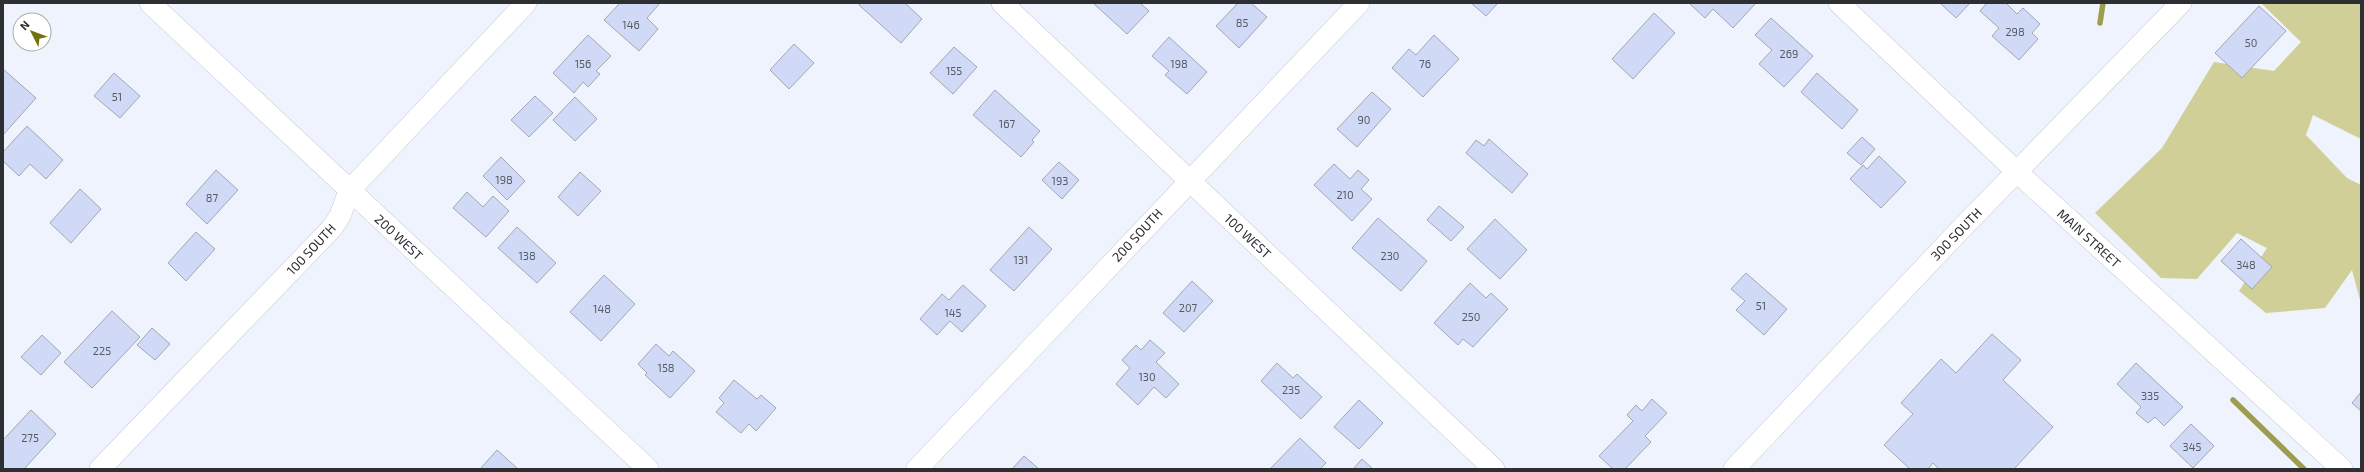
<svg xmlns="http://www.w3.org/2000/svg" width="2364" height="472" font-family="'Exo 2',sans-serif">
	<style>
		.green { fill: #d0cf98 }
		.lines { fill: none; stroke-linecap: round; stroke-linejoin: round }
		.stream { stroke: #a09c4f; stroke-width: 5.5 }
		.building { fill: #d0daf6; stroke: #a3a7b0 }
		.minor-casing { stroke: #c7cbd5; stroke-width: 22 }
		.minor { stroke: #fff; stroke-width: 21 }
		.labels { text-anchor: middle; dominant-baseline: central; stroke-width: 4; stroke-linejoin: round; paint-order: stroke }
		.number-label { font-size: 11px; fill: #565a64 }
		.street-label { font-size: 13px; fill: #2e2f33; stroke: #fff }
	</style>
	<rect width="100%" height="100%" fill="#eff3fe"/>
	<polygon class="green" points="2261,3 2361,3 2361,139 2313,115 2306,135 2347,178 2361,185 2361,304 2352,270 2325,308 2266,313 2239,291 2267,248 2237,233 2197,279 2161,278 2095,213 2162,148 2214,62 2274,71 2301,42"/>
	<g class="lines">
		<g class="stream">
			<polyline points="2100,23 2103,3"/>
			<polyline points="2233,400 2304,469"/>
		</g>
	</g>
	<g class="building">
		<polygon points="620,3 660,3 647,18 658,29 639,51 604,20"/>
		<polygon points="860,3 905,3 922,19 901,43 859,5"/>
		<polygon points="1093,3 1140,3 1149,11 1127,34"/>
		<polygon points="1238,3 1251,3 1267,17 1239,48 1216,26"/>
		<polygon points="1471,3 1498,3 1486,16"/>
		<polygon points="1689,3 1754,3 1755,4 1733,28 1713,9 1705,18"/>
		<polygon points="1940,3 1970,3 1956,18"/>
		<polygon points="1987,3 2006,3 2017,14 2023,8 2040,24 2032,33 2038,39 2019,60 1992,36 1999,28 1980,11"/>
		<polygon points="2259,6 2286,31 2242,78 2215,53"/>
		<polygon points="1654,13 1675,33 1633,79 1612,59"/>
		<polygon points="1771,18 1813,56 1784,87 1759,64 1772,50 1755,35"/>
		<polygon points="588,35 611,56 596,71 600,74 588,87 583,82 574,93 553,73"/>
		<polygon points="1434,35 1459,59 1423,97 1392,68 1409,49 1416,55"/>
		<polygon points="1169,37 1207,72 1187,94 1165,75 1169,71 1152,56"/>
		<polygon points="794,44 814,63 789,89 770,70"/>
		<polygon points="954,47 977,67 953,94 930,73"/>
		<polygon points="3,69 36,98 3,135"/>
		<polygon points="114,73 140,96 120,118 94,96"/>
		<polygon points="1817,73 1858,110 1842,129 1801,92"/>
		<polygon points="995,90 1040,131 1032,140 1034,142 1021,157 973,115"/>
		<polygon points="1372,92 1391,109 1357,147 1337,129"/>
		<polygon points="535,96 553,113 529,137 511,120"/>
		<polygon points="575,97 597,119 575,141 553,120"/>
		<polygon points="27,126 63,160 46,179 30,164 19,176 3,161 3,152"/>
		<polygon points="1862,137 1875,149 1861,165 1847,153"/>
		<polygon points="1489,139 1528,174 1512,193 1466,153 1476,140 1484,146"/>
		<polygon points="1879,156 1906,182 1881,208 1850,179 1863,165 1867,169"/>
		<polygon points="501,157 525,181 507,200 483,176"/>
		<polygon points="1059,162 1079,180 1062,199 1042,180"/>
		<polygon points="1334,164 1350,179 1358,170 1369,180 1361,189 1372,199 1352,221 1314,185"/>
		<polygon points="216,170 238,190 207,224 186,204"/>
		<polygon points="580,172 601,191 578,216 558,197"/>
		<polygon points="80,189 101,209 71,243 50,223"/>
		<polygon points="467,192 483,207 493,196 509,211 486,237 453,208"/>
		<polygon points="1439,206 1464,227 1451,241 1427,220"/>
		<polygon points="1378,218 1427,261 1401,291 1352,248"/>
		<polygon points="1495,219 1527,250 1500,279 1467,249"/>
		<polygon points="517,227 556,263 537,283 498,248"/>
		<polygon points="1029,227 1052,249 1014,291 990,270"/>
		<polygon points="196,232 215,249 186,281 168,263"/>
		<polygon points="2241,239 2272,267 2252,289 2221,261"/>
		<polygon points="1746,273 1787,309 1764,335 1736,310 1745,301 1731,289"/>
		<polygon points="604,275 635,304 601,341 570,312"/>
		<polygon points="1192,281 1213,301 1184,332 1163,313"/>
		<polygon points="1470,283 1486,298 1491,293 1508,309 1473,347 1463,339 1458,345 1434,323"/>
		<polygon points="963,285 986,306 962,332 950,321 937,335 920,319 942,294 949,300"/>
		<polygon points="112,311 140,337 92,388 64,362"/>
		<polygon points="152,328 170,344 155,360 137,345"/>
		<polygon points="1992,334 2021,360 2003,380 2053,427 2014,469 1939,469 1933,463 1928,469 1910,469 1884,445 1913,414 1901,403 1941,359 1956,373"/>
		<polygon points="42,335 61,353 41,375 21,357"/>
		<polygon points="1150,340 1165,353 1156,362 1179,384 1166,398 1154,387 1138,405 1116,384 1130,368 1122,360 1136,345 1141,350"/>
		<polygon points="656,344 669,356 673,351 695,371 670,398 645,375 647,373 638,364"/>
		<polygon points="1277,363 1293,378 1297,374 1322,397 1301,419 1261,381"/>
		<polygon points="2136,363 2183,407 2164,426 2155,417 2148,423 2136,413 2141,407 2117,384"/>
		<polygon points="734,380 757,399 761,395 776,408 756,431 749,424 741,433 716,412 724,403 719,398"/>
		<polygon points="2361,392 2361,411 2352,403"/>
		<polygon points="1652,399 1667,413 1645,436 1651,442 1625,469 1613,469 1599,456 1633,421 1627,415 1636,405 1642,411"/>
		<polygon points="1359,400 1383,423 1359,449 1334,427"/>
		<polygon points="31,410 56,434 24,469 3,469 3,440"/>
		<polygon points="2191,424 2214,446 2193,468 2170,446"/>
		<polygon points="1300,438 1326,463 1320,469 1270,469"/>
		<polygon points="497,450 518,469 480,469"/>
		<polygon points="1024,456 1039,469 1012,469"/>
		<polygon points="1362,459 1373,469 1353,469"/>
	</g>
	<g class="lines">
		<defs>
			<g id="minor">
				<polyline points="150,3 648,469"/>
				<polyline points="1002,3 1494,469"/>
				<polyline points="1839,3 2016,171 2342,469"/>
				<polyline points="100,469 332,228 340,216 349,191 526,3"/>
				<polyline points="917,469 1359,3"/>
				<polyline points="1734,469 1959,231 2181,3"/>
			</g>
		</defs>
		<use href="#minor" class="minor-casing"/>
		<use href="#minor" class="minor"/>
	</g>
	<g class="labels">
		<g class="number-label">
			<text x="1242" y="22">85</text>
			<text x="631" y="24">146</text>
			<text x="2015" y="31">298</text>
			<text x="2251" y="42">50</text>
			<text x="1789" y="53">269</text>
			<text x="583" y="63">156</text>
			<text x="1179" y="63">198</text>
			<text x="1425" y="63">76</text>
			<text x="954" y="70">155</text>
			<text x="117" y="96">51</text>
			<text x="1364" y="119">90</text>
			<text x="1007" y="123">167</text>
			<text x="504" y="179">198</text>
			<text x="1060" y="180">193</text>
			<text x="1345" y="194">210</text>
			<text x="212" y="197">87</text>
			<text x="527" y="255">138</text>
			<text x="1390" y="255">230</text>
			<text x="1021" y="259">131</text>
			<text x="2246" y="264">348</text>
			<text x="1761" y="305">51</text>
			<text x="1188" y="307">207</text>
			<text x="602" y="308">148</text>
			<text x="953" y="312">145</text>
			<text x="1471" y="316">250</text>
			<text x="102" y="350">225</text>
			<text x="666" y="367">158</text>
			<text x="1147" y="376">130</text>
			<text x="1291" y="389">235</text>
			<text x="2150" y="395">335</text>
			<text x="30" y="437">275</text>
			<text x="2192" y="446">345</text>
		</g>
		<g class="street-label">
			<text transform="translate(1956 234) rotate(-46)">300 SOUTH</text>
			<text transform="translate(1137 235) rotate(-47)">200 SOUTH</text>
			<text transform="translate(1248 236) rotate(43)">100 WEST</text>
			<text transform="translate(399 237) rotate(43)">200 WEST</text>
			<text transform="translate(2089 238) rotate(42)">MAIN STREET</text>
			<text transform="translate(311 249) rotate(-47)">100 SOUTH</text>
		</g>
	</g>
	<rect width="2364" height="472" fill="none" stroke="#2e2f33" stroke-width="8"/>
	<g transform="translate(32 32) rotate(312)"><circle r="19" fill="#ffffff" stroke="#abacad"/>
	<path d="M0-3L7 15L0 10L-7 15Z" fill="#746f0f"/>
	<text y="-6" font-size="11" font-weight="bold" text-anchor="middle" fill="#2e2f33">N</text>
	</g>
</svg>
